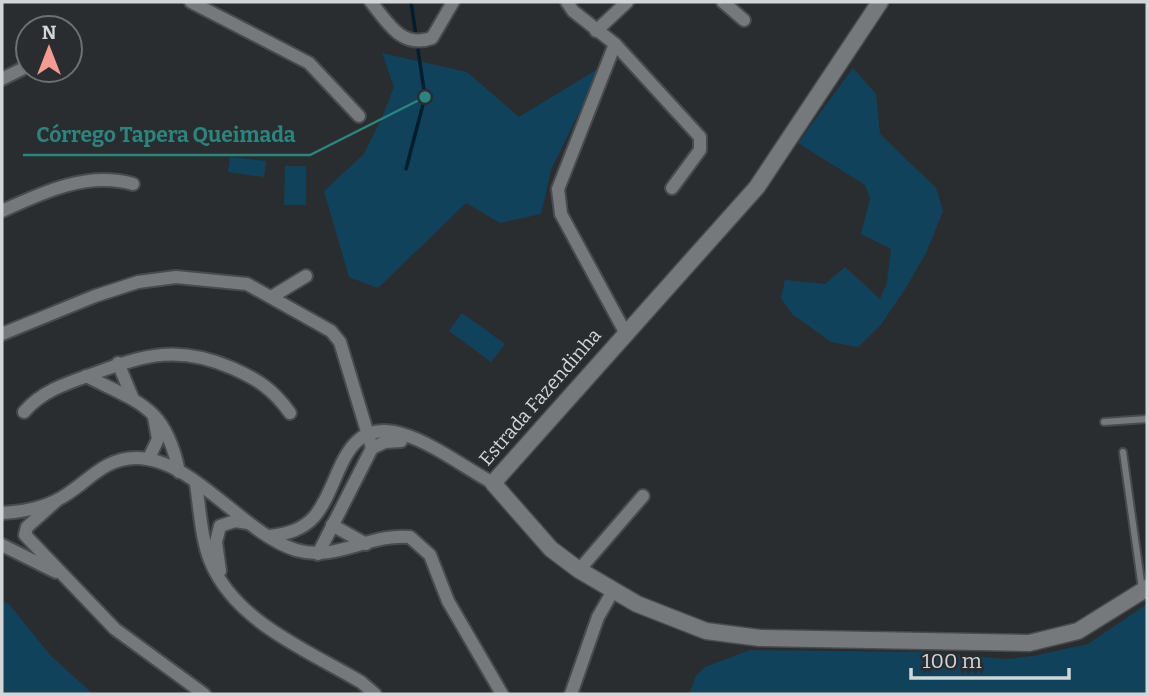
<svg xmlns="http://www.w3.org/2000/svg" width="1149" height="696" font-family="Bitter,serif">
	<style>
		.green { fill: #11425c }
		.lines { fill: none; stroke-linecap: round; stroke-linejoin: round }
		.stream { stroke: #001e2e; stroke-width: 3.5 }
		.service-casing { stroke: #484b4d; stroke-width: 10 }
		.minor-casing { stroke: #484b4d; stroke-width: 16 }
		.tertiary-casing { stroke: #484b4d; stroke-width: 19 }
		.service { stroke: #75797c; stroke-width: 6 }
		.minor { stroke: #75797c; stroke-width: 12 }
		.tertiary { stroke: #75797c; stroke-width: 16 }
		.labels { text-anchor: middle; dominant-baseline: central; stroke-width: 7; stroke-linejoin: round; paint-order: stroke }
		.street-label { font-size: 19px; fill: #d3d6d7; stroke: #2a2d2f }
		.leader { fill: none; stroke: #2c847e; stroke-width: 2.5 }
		.callout-dot { fill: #2c847e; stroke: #2a2d2f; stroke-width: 2.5 }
		.callout-label { font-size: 21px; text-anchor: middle; font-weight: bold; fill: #2c847e; stroke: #2a2d2f; stroke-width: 7; stroke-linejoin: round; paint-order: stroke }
	</style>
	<rect width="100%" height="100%" fill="#2a2d2f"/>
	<g class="green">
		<polygon points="382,53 467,72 519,117 601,67 551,170 541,214 500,223 466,203 378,288 349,277 324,191 364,154 381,120 394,87"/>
		<polygon points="853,68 876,94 880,134 936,188 943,211 926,253 905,289 880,326 858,347 831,342 792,314 781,298 785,280 825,284 845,267 880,299 887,283 891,249 861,234 870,199 865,185 798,143"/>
		<polygon points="230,157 266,161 264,177 228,172"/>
		<polygon points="285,166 306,166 306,205 284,205"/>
		<polygon points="462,313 505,344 491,362 449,331"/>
		<polygon points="2,601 9,604 50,655 93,694 2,694"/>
		<polygon points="1147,604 1147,694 689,694 696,676 705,667 750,650 929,652 1006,659 1033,656 1088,644"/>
	</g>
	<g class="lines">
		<polyline class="stream" points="406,169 425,97 411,2"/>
		<defs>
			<g id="service">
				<polyline points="1104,422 1147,419"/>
				<polyline points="1123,452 1142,589"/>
			</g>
			<g id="minor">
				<polyline points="191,2 309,63 359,116"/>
				<path d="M 371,2 C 388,23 402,49 432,38 L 453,2"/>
				<polyline points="567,2 573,11 615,44 700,137 700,150 672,188"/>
				<polyline points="723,2 744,20"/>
				<polyline points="596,31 627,2"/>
				<polyline points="615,44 558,189 561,214 625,332"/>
				<polyline points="2,79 22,69"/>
				<path d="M 2,211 C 43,192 88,171 133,184"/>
				<polyline points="273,296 306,276"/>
				<polyline points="2,334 95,296 138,282 176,277 247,284 331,331 340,342 372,448"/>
				<polyline points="118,363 133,399"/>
				<path d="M 86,376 C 140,403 166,407 179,472"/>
				<path d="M 24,412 C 42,391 67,383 93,374 C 145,354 179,345 232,368 C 257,379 273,389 290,413"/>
				<polyline points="149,458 158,439 154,417"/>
				<path d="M 196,484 C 200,510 201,539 211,563 C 237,623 309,651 361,682 L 375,694"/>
				<polyline points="55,502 27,527 25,535 115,629 204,694"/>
				<path d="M 2,513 C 19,512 43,508 59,499 C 86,485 102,458 136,458 C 193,458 242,533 296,550 C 337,562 370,533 410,537 L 430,555 L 448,601 L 502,694"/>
				<polyline points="332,525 366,544"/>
				<path d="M 270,536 C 287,534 302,530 314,517 C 342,485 340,416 402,434 C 433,443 465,468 493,483"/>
				<polyline points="2,545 56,572"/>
				<polyline points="318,554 372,448 385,442 401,441"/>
				<polyline points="579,570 643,496"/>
				<polyline points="220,571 216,542 220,526 235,521 248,523"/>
				<polyline points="571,694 598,617 613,591"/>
			</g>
			<polyline id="tertiary" points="880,2 757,187 493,483 551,549 579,570 637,604 706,631 760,638 1029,643 1078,631 1147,588"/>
		</defs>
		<use href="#service" class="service-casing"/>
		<use href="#minor" class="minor-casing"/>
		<use href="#tertiary" class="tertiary-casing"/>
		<use href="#service" class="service"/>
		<use href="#minor" class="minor"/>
		<use href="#tertiary" class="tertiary"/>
	</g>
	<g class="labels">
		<g class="street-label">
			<text transform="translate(540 397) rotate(-49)">Estrada Fazendinha</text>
		</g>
	</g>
	<path class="leader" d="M425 97L310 155H23"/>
	<circle class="callout-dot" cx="425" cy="97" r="7"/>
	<g class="callout-label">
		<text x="166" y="142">Córrego Tapera Queimada</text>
	</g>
	<rect width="1149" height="696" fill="none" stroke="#d3d6d7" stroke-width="7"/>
	<g transform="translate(49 49)"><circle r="33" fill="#2a2d2f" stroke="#6e7172" stroke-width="2"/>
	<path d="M0-5L12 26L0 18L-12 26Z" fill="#f59c92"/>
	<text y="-10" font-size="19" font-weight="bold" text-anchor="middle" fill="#d3d6d7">N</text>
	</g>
	<path d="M911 668v10h158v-10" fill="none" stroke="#d3d6d7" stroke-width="3.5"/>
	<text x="922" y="668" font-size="21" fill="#d3d6d7" stroke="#2a2d2f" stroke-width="5" paint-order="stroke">100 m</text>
</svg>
